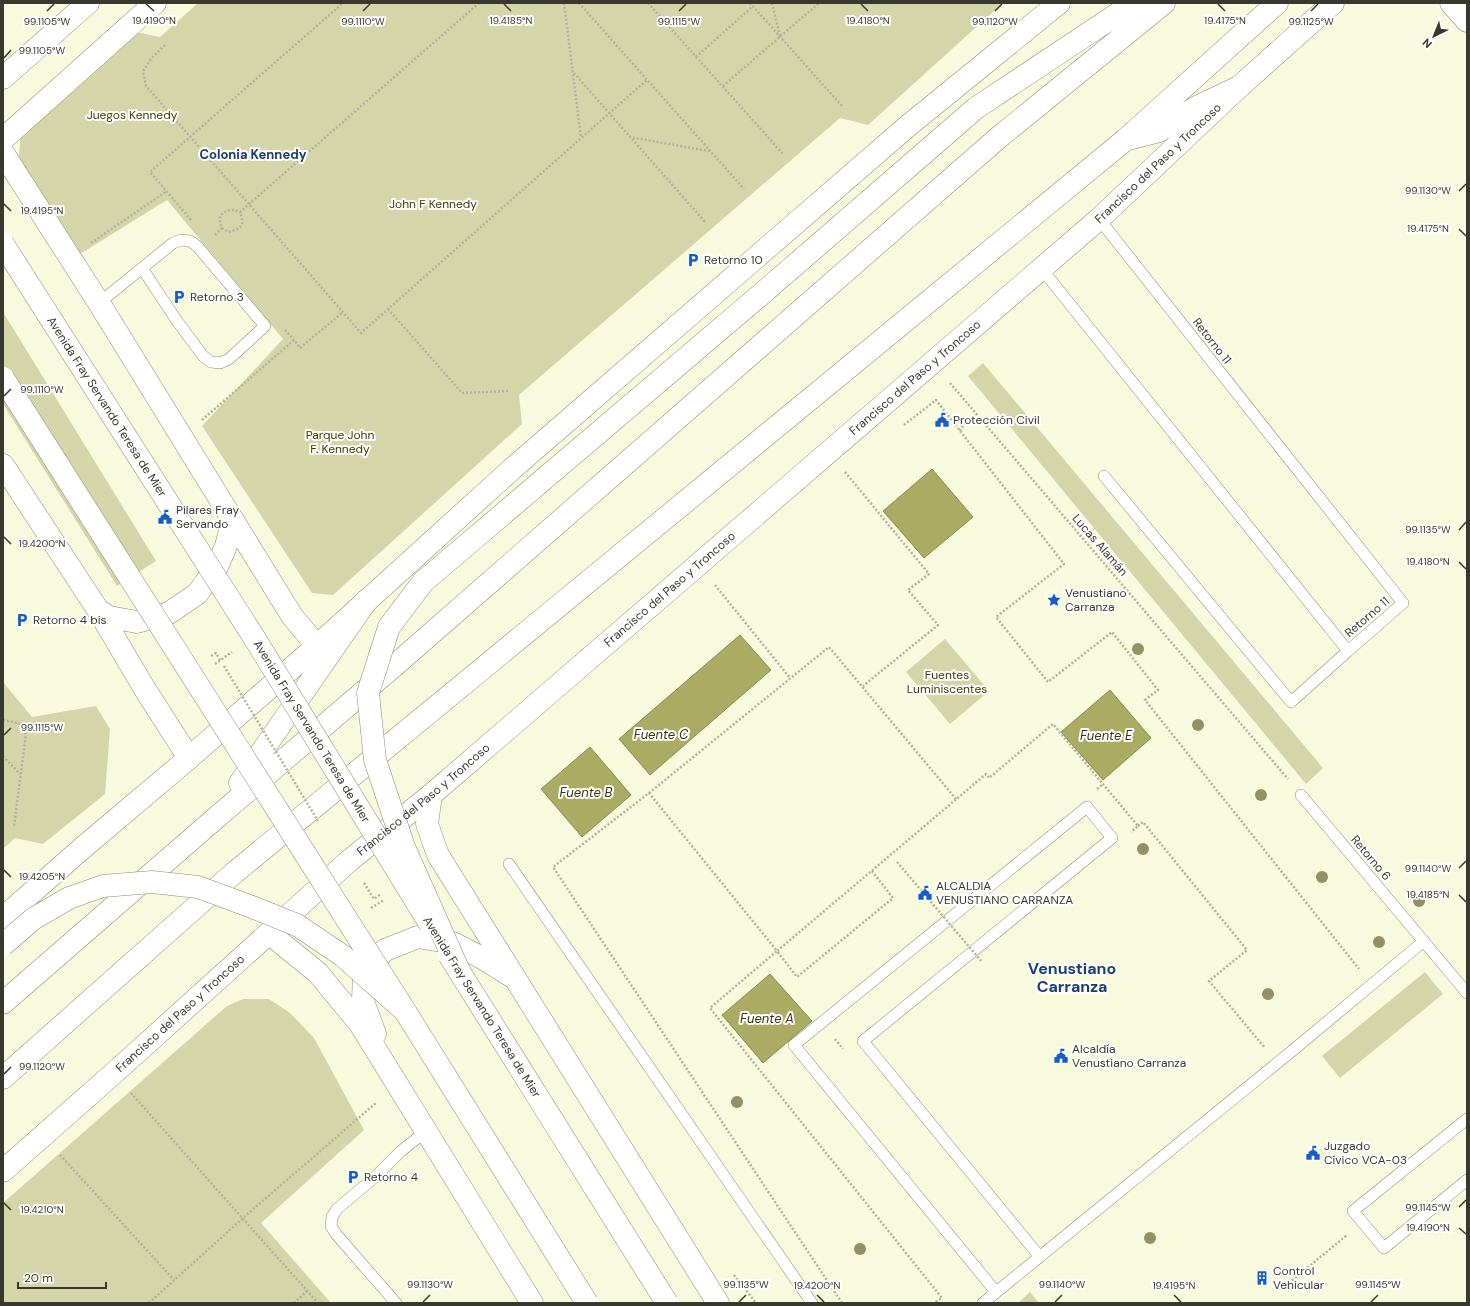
<svg xmlns="http://www.w3.org/2000/svg" width="1470" height="1306" viewBox="0 0 1470 1306" font-family="'DM Sans',sans-serif">
  <style>
    .green { fill: #d4d6aa }
    .water { fill: #abac63; stroke: #888a53 }
    .lines { fill: none; stroke-linecap: round; stroke-linejoin: round }
    .service-casing { stroke: #8b8c72; stroke-width: 12 }
    .minor-casing { stroke: #8b8c72; stroke-width: 23 }
    .tertiary-casing { stroke: #8b8c72; stroke-width: 23 }
    .secondary-casing { stroke: #8b8c72; stroke-width: 23 }
    .trunk-casing { stroke: #8b8c72; stroke-width: 23 }
    .path { stroke: #b1b39d; stroke-width: 2.5; stroke-dasharray: 2 2; stroke-linecap: butt }
    .service { stroke: #fff; stroke-width: 11 }
    .minor { stroke: #fff; stroke-width: 22 }
    .tertiary { stroke: #fff; stroke-width: 22 }
    .secondary { stroke: #fff; stroke-width: 22 }
    .trunk { stroke: #fff; stroke-width: 22 }
    .primary-bridge-casing { stroke: #8b8c72; stroke-width: 23; stroke-linecap: butt }
    .trunk-bridge-casing { stroke: #8b8c72; stroke-width: 23; stroke-linecap: butt }
    .path-bridge { stroke: #b1b39d; stroke-width: 2.5; stroke-dasharray: 2 2; stroke-linecap: butt }
    .primary-bridge { stroke: #fff; stroke-width: 22 }
    .trunk-bridge { stroke: #fff; stroke-width: 22 }
    .tree { fill: #919163 }
    .ticks { fill: none; stroke: #38392e; stroke-width: 1.5 }
    .labels { text-anchor: middle; dominant-baseline: central; stroke-width: 4; stroke-linejoin: round; paint-order: stroke }
    .park-label { font-size: 12px; fill: #3c3b00; stroke: #fff }
    .street-label { font-size: 12px; fill: #38392e; stroke: #fff }
    .poi-label { font-size: 12px; fill: #38392e; stroke: #fff; text-anchor: start }
    .neighbourhood-label { font-size: 13px; font-weight: bold; fill: #1b3d72; stroke: #fff }
    .water-label { font-size: 13px; font-style: italic; fill: #363716; stroke: #fff }
    .district-label { font-size: 16px; font-weight: bold; fill: #1b3d72; stroke: #fff }
    .ticks-label { font-size: 10px; text-anchor: middle; fill: #38392e; stroke: #fff; stroke-width: 4; stroke-linejoin: round; paint-order: stroke }
  </style>
  <rect width="100%" height="100%" fill="#f8fadd"/>
  <path class="green" d="M 198,3 L 1003,3 L 868,125 L 840,118 L 519,395 L 522,424 L 333,595 L 312,593 L 202,426 L 283,339 L 167,200 L 80,254 L 18,169 L 21,129 L 131,31 L 160,37 Z
    M 3,312 L 156,561 L 117,586 L 3,404 Z
    M 983,363 L 1323,768 L 1306,784 L 968,376 Z
    M 945,639 L 989,691 L 950,724 L 906,672 Z
    M 3,682 L 32,717 L 96,706 L 110,729 L 105,794 L 43,844 L 15,838 L 3,849 Z
    M 1425,972 L 1443,994 L 1340,1078 L 1322,1056 Z
    M 243,999 L 269,999 L 290,1013 L 314,1038 L 364,1130 L 261,1223 L 331,1303 L 3,1303 L 3,1203 L 227,1006 Z
    M 1030,1292 L 1039,1303 L 1018,1303 Z"/>
  <path class="water" d="M 932,469 L 973,517 L 924,558 L 883,511 Z
    M 740,635 L 771,670 L 650,775 L 619,739 Z
    M 1110,690 L 1151,738 L 1103,780 L 1061,732 Z
    M 590,747 L 631,795 L 582,837 L 541,789 Z
    M 770,974 L 812,1021 L 763,1063 L 722,1015 Z"/>
  <g class="lines">
    <defs>
      <path id="service" d="M 1041,268 L 1348,651 L 1403,603 L 1099,219
        M 99,303 L 173,243 L 181,240 L 190,241 L 197,246 L 265,326 L 229,359 L 220,363 L 211,362 L 203,356 L 177,321 L 142,268
        M 1104,476 L 1291,702 L 1348,651
        M 1301,795 L 1467,993
        M 509,864 L 812,1303
        M 1467,1119 L 1353,1211 L 1384,1248 L 1467,1180
        M 996,1292 L 794,1045 L 1087,807 L 1112,838 L 863,1041 L 1040,1257
        M 396,1303 L 336,1234 L 331,1226 L 332,1217 L 337,1209 L 376,1176 L 400,1152 L 426,1131
        M 983,1303 L 1292,1051 L 1424,941"/>
      <path id="minor" d="M 1451,3 L 1467,21"/>
      <path id="tertiary" d="M 3,78 L 88,3
        M 3,139 L 155,3
        M 3,153 L 99,303 L 292,616 L 317,646
        M 3,465 L 98,610 L 146,691 L 189,758
        M 98,610 L 109,617 L 137,622 L 169,613 L 197,594 L 217,567 L 226,546 L 233,520
        M 431,795 L 427,824 L 438,855 L 718,1303
        M 270,934 L 318,973 L 360,1024 L 532,1303
        M 375,1034 L 363,1001 L 364,972 L 385,950 L 418,937 L 453,943 L 484,959 L 511,976"/>
      <g id="secondary">
        <path d="M 3,918 L 79,851 L 189,758 L 317,646 L 512,469 L 909,125 L 1059,3"/>
        <path id="s1" d="M 3,1171 L 114,1073 L 350,860 L 431,795 L 1099,219 L 1239,87 L 1333,3"/>
      </g>
      <path id="trunk" d="M 1128,139 L 1159,131 L 1195,108 L 1239,87
        M 765,291 L 976,108 L 1134,3
        M 240,783 L 367,600
        M 3,1003 L 217,817 L 401,660 L 998,138 L 1164,3
        M 3,1078 L 234,873 L 1125,140 L 1277,3"/>
    </defs>
    <use href="#service" class="service-casing"/>
    <use href="#minor" class="minor-casing"/>
    <use href="#tertiary" class="tertiary-casing"/>
    <use href="#secondary" class="secondary-casing"/>
    <use href="#trunk" class="trunk-casing"/>
    <path class="path" d="M 564,3 L 581,138
      M 579,3 L 744,189
      M 648,3 L 784,155
      M 750,3 L 842,106
      M 772,3 L 780,36
      M 165,45 L 151,59 L 143,71 L 146,86 L 361,333 L 648,79
      M 696,57 L 753,6
      M 574,73 L 705,222
      M 723,86 L 819,3
      M 629,137 L 709,151
      M 191,220 L 150,172 L 343,3
      M 222,228 L 228,232 C 242,229 245,225 240,212
      M 215,235 L 222,228 L 220,223 L 220,216 C 226,210 231,208 240,212 L 479,3
      M 91,243 L 167,191
      M 388,309 L 462,393 L 508,391
      M 285,330 L 294,340
      M 950,383 L 1288,779
      M 202,420 L 294,340 L 300,348 L 343,312
      M 904,425 L 936,400 L 1064,564 L 996,617 L 1048,682 L 1112,632 L 1158,690 L 1145,700 L 1359,969
      M 960,431 L 962,427 L 976,414
      M 845,472 L 929,574 L 908,590 L 938,625 L 863,686
      M 715,585 L 790,678
      M 211,656 L 216,653 L 220,660
      M 215,664 L 232,652
      M 3,720 L 27,725 L 14,827
      M 3,756 L 20,774
      M 1097,789 L 1103,784
      M 649,793 L 829,647 L 956,799
      M 1138,826 L 1143,822 L 1247,950 L 1209,981 L 1265,1048
      M 872,871 L 893,898 L 797,977 L 777,951 L 710,1008 L 942,1298 L 934,1303
      M 364,883 L 374,899 L 381,894
      M 371,908 L 384,900
      M 835,1039 L 843,1049
      M 131,1093 L 318,1303
      M 60,1155 L 174,1280
      M 734,1275 L 756,1303
      M 1289,1283 L 1347,1235
      M 149,1303 L 243,1218 L 377,1102
      M 294,1303 L 307,1291
      M 842,1303 L 553,867 L 649,793 L 777,951 L 986,774 L 989,778 L 1053,724 L 1138,826 L 1131,832"/>
    <use href="#service" class="service"/>
    <use href="#minor" class="minor"/>
    <use href="#tertiary" class="tertiary"/>
    <use href="#secondary" class="secondary"/>
    <use href="#trunk" class="trunk"/>
    <defs>
      <g id="primary-bridge">
        <path id="s2" d="M 3,244 L 255,639 L 430,924"/>
        <path d="M 3,378 L 405,1011 L 587,1303"/>
        <path d="M 449,955 L 667,1303"/>
      </g>
      <path id="trunk-bridge" d="M 3,945 L 33,919 L 69,898 L 103,886 L 152,882 L 198,887 L 252,907 L 297,925 L 343,956 L 405,1011
        M 459,971 L 404,847 L 375,760 L 368,693 L 389,627 L 423,582 L 765,291"/>
    </defs>
    <use href="#primary-bridge" class="primary-bridge-casing"/>
    <use href="#trunk-bridge" class="trunk-bridge-casing"/>
    <path class="path-bridge" d="M 224,666 L 318,821
      M 897,862 L 982,962"/>
    <use href="#primary-bridge" class="primary-bridge"/>
    <use href="#trunk-bridge" class="trunk-bridge"/>
  </g>
  <g class="tree">
    <circle cx="1138" cy="649" r="6"/>
    <circle cx="1198" cy="725" r="6"/>
    <circle cx="1261" cy="795" r="6"/>
    <circle cx="1143" cy="849" r="6"/>
    <circle cx="1322" cy="877" r="6"/>
    <circle cx="1419" cy="901" r="6"/>
    <circle cx="1379" cy="942" r="6"/>
    <circle cx="1268" cy="994" r="6"/>
    <circle cx="737" cy="1102" r="6"/>
    <circle cx="1150" cy="1238" r="6"/>
    <circle cx="860" cy="1249" r="6"/>
  </g>
  <path class="ticks" d="M 146,4 L 154,11M 504,4 L 511,11M 861,4 L 868,11M 1218,4 L 1225,11M 47,11 L 54,4M 363,11 L 370,4M 679,11 L 686,4M 995,11 L 1002,4M 1311,11 L 1318,4M 4,58 L 11,50M 1459,191 L 1466,184M 4,204 L 11,211M 1459,229 L 1466,236M 4,396 L 11,389M 1459,530 L 1466,522M 4,537 L 11,544M 1459,562 L 1466,569M 4,735 L 11,728M 1459,868 L 1466,861M 4,870 L 11,877M 1459,895 L 1466,902M 4,1074 L 11,1067M 4,1203 L 11,1210M 1459,1207 L 1466,1200M 1459,1228 L 1466,1234M 817,1295 L 824,1302M 1174,1295 L 1181,1302M 423,1302 L 430,1295M 739,1302 L 746,1295M 1055,1302 L 1062,1295M 1371,1302 L 1378,1295"/>
  <defs>
    <symbol id="parking-bare" viewBox="-9 -9 18 18"><path d="M-3.5-5.5H1a3.5 3.5 0 0 1 0 7H-1V5.5H-3.5ZM-1-3.4V-.6H.8a1.4 1.4 0 0 0 0-2.8Z" fill="#165dc8" stroke="#fff" stroke-width="2.5" paint-order="stroke"/></symbol>
    <symbol id="civic-bare" viewBox="-9 -9 18 18"><path d="M-.6-6.5H3V-4.5H.6V-3L4-1V1h2V6H-6V1h2V-1L-.6-3ZM-1.2 2.5V6h2.4V2.5Z" fill="#165dc8" stroke="#fff" stroke-width="2.5" paint-order="stroke"/></symbol>
    <symbol id="sight-bare" viewBox="-9 -9 18 18"><path d="M0-6L1.8-2.2L6-1.7L2.9 1.2L3.7 5.4L0 3.3L-3.7 5.4L-2.9 1.2L-6-1.7L-1.8-2.2Z" fill="#165dc8" stroke="#fff" stroke-width="2.5" paint-order="stroke"/></symbol>
    <symbol id="building-bare" viewBox="-9 -9 18 18"><path d="M-4-6H4V6H1V3H-1V6H-4ZM-2.5-4.3h1.7v1.8h-1.7ZM.8-4.3h1.7v1.8H.8ZM-2.5-1h1.7V.8h-1.7ZM.8-1h1.7V.8H.8Z" fill="#165dc8" stroke="#fff" stroke-width="2.5" paint-order="stroke"/></symbol>
  </defs>
  <g fill-rule="evenodd">
    <use href="#parking-bare" x="683" y="250" width="20" height="20"/>
    <use href="#parking-bare" x="169" y="287" width="20" height="20"/>
    <use href="#civic-bare" x="932" y="410" width="20" height="20"/>
    <use href="#civic-bare" x="155" y="507" width="20" height="20"/>
    <use href="#sight-bare" x="1044" y="590" width="20" height="20"/>
    <use href="#parking-bare" x="12" y="610" width="20" height="20"/>
    <use href="#civic-bare" x="915" y="883" width="20" height="20"/>
    <use href="#civic-bare" x="1051" y="1046" width="20" height="20"/>
    <use href="#civic-bare" x="1303" y="1143" width="20" height="20"/>
    <use href="#parking-bare" x="343" y="1167" width="20" height="20"/>
    <use href="#building-bare" x="1252" y="1268" width="20" height="20"/>
  </g>
  <g class="labels">
    <g class="park-label">
      <text x="132" y="115">Juegos Kennedy</text>
      <text x="433" y="204">John F Kennedy</text>
      <text x="340" y="435">Parque John<tspan x="340" dy="14">F. Kennedy</tspan></text>
      <text x="947" y="675">Fuentes<tspan x="947" dy="14">Luminiscentes</tspan></text>
    </g>
    <g class="street-label">
      <text stroke="none"><textPath href="#s1" startOffset="1533">Francisco del Paso y Troncoso</textPath></text>
      <text transform="translate(1212 341) rotate(52)">Retorno 11</text>
      <text stroke="none"><textPath href="#s1" startOffset="1209">Francisco del Paso y Troncoso</textPath></text>
      <text stroke="none"><textPath href="#s2" startOffset="193">Avenida Fray Servando Teresa de Mier</textPath></text>
      <text transform="translate(1100 545) rotate(49)">Lucas Alamán</text>
      <text stroke="none"><textPath href="#s1" startOffset="885">Francisco del Paso y Troncoso</textPath></text>
      <text transform="translate(1367 617) rotate(-41)">Retorno 11</text>
      <text stroke="none"><textPath href="#s2" startOffset="577">Avenida Fray Servando Teresa de Mier</textPath></text>
      <text stroke="none"><textPath href="#s1" startOffset="561">Francisco del Paso y Troncoso</textPath></text>
      <text transform="translate(1371 858) rotate(50)">Retorno 6</text>
      <text transform="translate(482 1007) rotate(58)">Avenida Fray Servando Teresa de Mier</text>
      <text stroke="none"><textPath href="#s1" startOffset="237">Francisco del Paso y Troncoso</textPath></text>
    </g>
    <g class="poi-label">
      <text x="704" y="260">Retorno 10</text>
      <text x="190" y="297">Retorno 3</text>
      <text x="953" y="420">Protección Civil</text>
      <text x="176" y="510">Pilares Fray<tspan x="176" dy="14">Servando</tspan></text>
      <text x="1065" y="593">Venustiano<tspan x="1065" dy="14">Carranza</tspan></text>
      <text x="33" y="620">Retorno 4 bis</text>
      <text x="936" y="886">ALCALDIA<tspan x="936" dy="14">VENUSTIANO CARRANZA</tspan></text>
      <text x="1072" y="1049">Alcaldía<tspan x="1072" dy="14">Venustiano Carranza</tspan></text>
      <text x="1324" y="1146">Juzgado<tspan x="1324" dy="14">Cívico VCA-03</tspan></text>
      <text x="364" y="1177">Retorno 4</text>
      <text x="1273" y="1271">Control<tspan x="1273" dy="14">Vehicular</tspan></text>
    </g>
    <g class="neighbourhood-label">
      <text x="253" y="154">Colonia Kennedy</text>
    </g>
    <g class="water-label">
      <text x="661" y="734">Fuente C</text>
      <text x="1106" y="735">Fuente E</text>
      <text x="586" y="792">Fuente B</text>
      <text x="767" y="1018">Fuente A</text>
    </g>
    <g class="district-label">
      <text x="1072" y="968">Venustiano<tspan x="1072" dy="18">Carranza</tspan></text>
    </g>
  </g>
  <g class="ticks-label">
    <text x="154" y="24">19.4190°N</text>
    <text x="511" y="24">19.4185°N</text>
    <text x="868" y="24">19.4180°N</text>
    <text x="1225" y="24">19.4175°N</text>
    <text x="47" y="25">99.1105°W</text>
    <text x="363" y="25">99.1110°W</text>
    <text x="679" y="25">99.1115°W</text>
    <text x="995" y="25">99.1120°W</text>
    <text x="1311" y="25">99.1125°W</text>
    <text x="42" y="54">99.1105°W</text>
    <text x="1428" y="194">99.1130°W</text>
    <text x="42" y="214">19.4195°N</text>
    <text x="1428" y="232">19.4175°N</text>
    <text x="42" y="393">99.1110°W</text>
    <text x="1428" y="533">99.1135°W</text>
    <text x="42" y="547">19.4200°N</text>
    <text x="1428" y="565">19.4180°N</text>
    <text x="42" y="731">99.1115°W</text>
    <text x="1428" y="872">99.1140°W</text>
    <text x="42" y="880">19.4205°N</text>
    <text x="1428" y="898">19.4185°N</text>
    <text x="42" y="1070">99.1120°W</text>
    <text x="1428" y="1211">99.1145°W</text>
    <text x="42" y="1213">19.4210°N</text>
    <text x="1428" y="1231">19.4190°N</text>
    <text x="430" y="1288">99.1130°W</text>
    <text x="746" y="1288">99.1135°W</text>
    <text x="1062" y="1288">99.1140°W</text>
    <text x="1378" y="1288">99.1145°W</text>
    <text x="817" y="1289">19.4200°N</text>
    <text x="1174" y="1289">19.4195°N</text>
  </g>
  <rect width="1470" height="1306" fill="none" stroke="#38392e" stroke-width="8"/>
  <g transform="translate(1434 36) rotate(223)" stroke="#ffffff" stroke-width="3" paint-order="stroke">
  <path d="M0-3L7 15L0 10L-7 15Z" fill="#38392e"/>
  <text y="-6" font-size="11" font-weight="bold" text-anchor="middle" fill="#38392e">N</text>
  </g>
  <path d="M18 1282v6h88v-6" fill="none" stroke="#38392e" stroke-width="2"/>
  <text x="24" y="1282" font-size="12" fill="#38392e" stroke="#ffffff" stroke-width="3" paint-order="stroke">20 m</text>
</svg>
